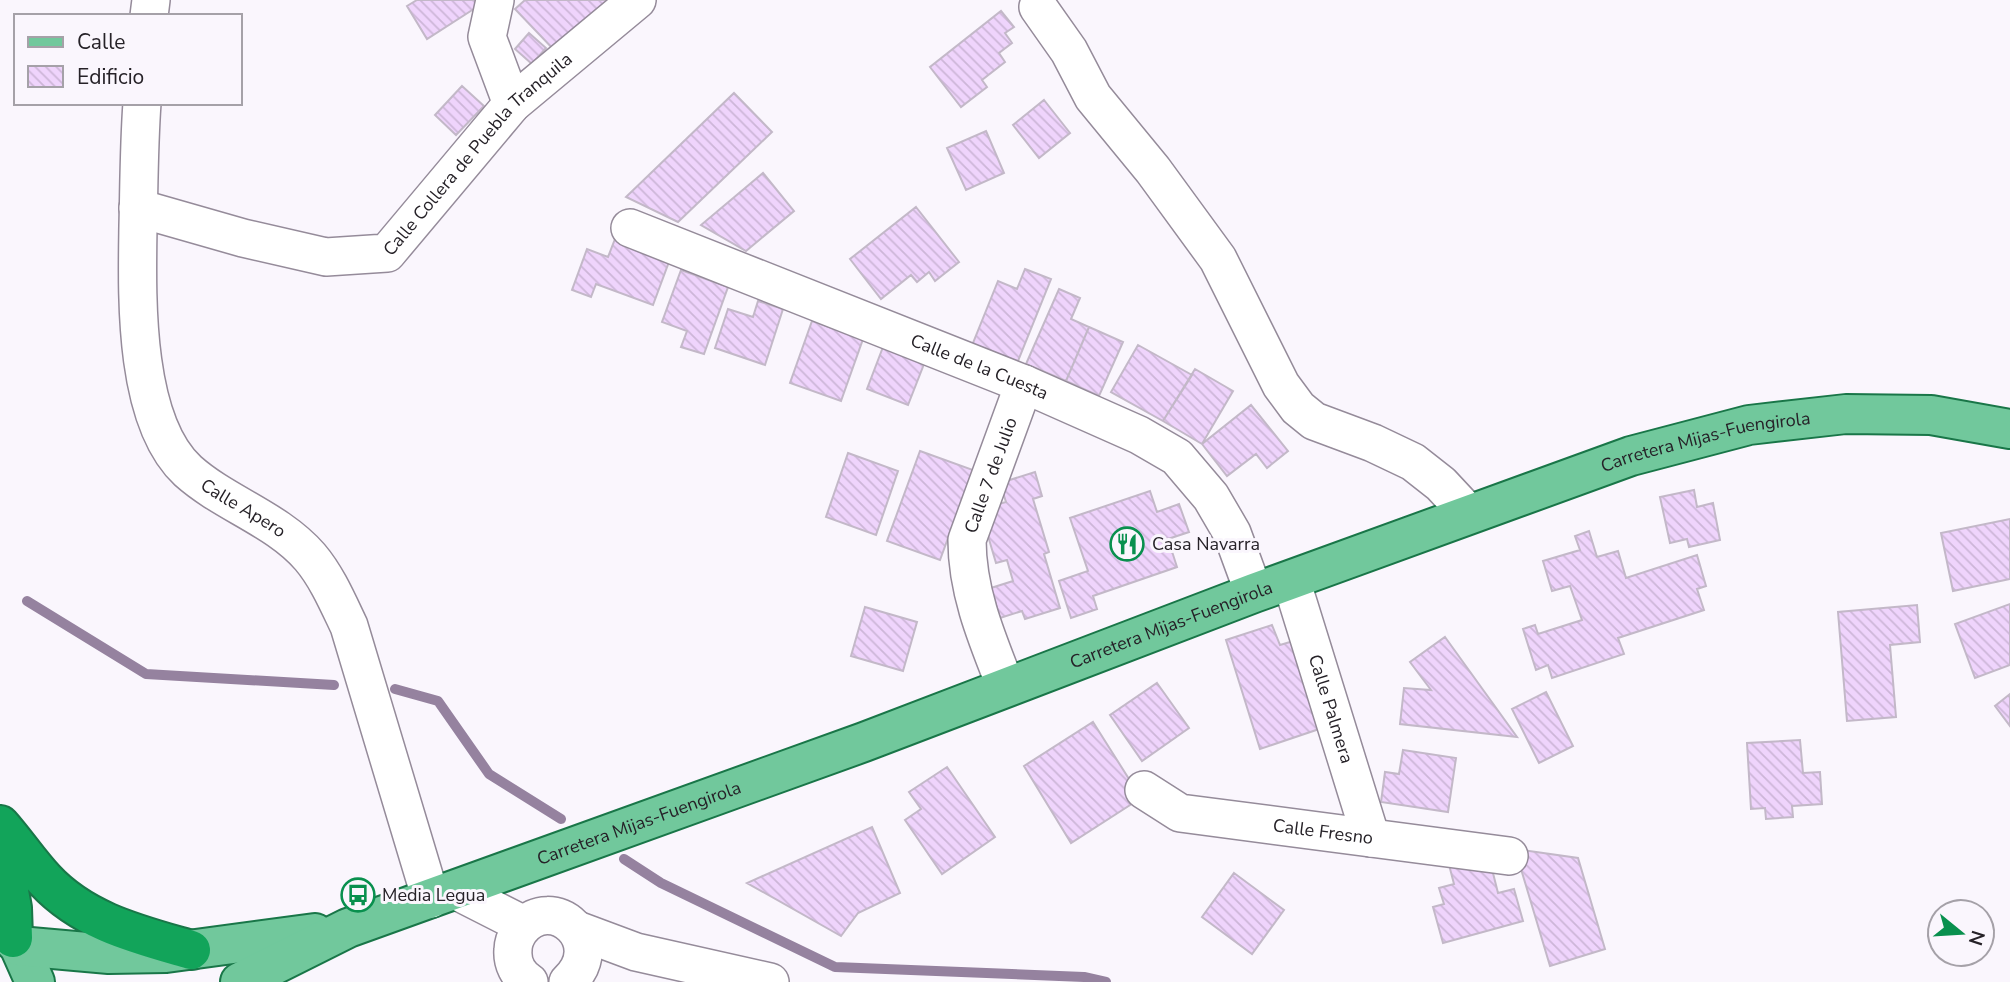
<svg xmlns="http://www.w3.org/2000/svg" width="2010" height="982" viewBox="0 0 2010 982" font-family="'Nunito Sans',sans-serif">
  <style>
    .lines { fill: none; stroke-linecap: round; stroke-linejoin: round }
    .stream { stroke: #95829f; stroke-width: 10 }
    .building { fill: url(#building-back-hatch); stroke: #c3b8c8; stroke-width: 2 }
    .minor-casing { stroke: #958b9a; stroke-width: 40 }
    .major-casing { stroke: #197648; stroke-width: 42 }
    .highway-casing { stroke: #197648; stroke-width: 42 }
    .minor { stroke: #fff; stroke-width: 37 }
    .major { stroke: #71c89c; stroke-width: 38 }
    .highway { stroke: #12a45a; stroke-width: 38 }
    .labels { text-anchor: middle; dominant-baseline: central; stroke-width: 6; stroke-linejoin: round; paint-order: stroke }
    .street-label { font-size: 18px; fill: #262228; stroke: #faf6fd }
    .poi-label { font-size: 18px; fill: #262228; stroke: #faf6fd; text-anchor: start }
  </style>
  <defs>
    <pattern id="building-back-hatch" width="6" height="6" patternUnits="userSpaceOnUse" patternTransform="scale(1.75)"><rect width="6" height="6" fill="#efd4fc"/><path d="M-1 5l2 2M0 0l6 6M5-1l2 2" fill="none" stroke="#cdb6d8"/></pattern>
  </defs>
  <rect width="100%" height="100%" fill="#faf6fd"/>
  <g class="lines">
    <path class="stream" d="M 27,601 L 146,674 L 334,685
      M 395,689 L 438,701 L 489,774 L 561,819
      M 624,859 L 661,883 L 835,967 L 1084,977 L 1106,982"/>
  </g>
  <path class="building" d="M 417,0 L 477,0 L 480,5 L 427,39 L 407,6 Z
    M 525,0 L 614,0 L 558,54 L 515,9 Z
    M 1001,11 L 1014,27 L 1005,33 L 1012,43 L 999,53 L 1005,62 L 982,80 L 987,87 L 961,107 L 930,67 Z
    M 529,33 L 546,48 L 532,64 L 515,49 Z
    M 462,86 L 484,106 L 456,135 L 435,115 Z
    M 734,93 L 772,132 L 678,222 L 626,197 Z
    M 1044,100 L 1070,133 L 1039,158 L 1013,125 Z
    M 986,131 L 1004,173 L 966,190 L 947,148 Z
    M 763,173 L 794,211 L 746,251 L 701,225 Z
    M 916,207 L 959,262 L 935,281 L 929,272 L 917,282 L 911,275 L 881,299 L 850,259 Z
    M 615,239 L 670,259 L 653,305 L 596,284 L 591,297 L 572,290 L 587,249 L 608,257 Z
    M 1025,269 L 1051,279 L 1016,366 L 971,348 L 998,281 L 1017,289 Z
    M 681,270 L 728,287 L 704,354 L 681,347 L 687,331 L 662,322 Z
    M 1059,289 L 1080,298 L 1071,319 L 1089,327 L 1066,381 L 1026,364 Z
    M 758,301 L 783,309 L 765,365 L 715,348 L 728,309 L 753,317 Z
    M 812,321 L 863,339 L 841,401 L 790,383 Z
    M 1089,327 L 1123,342 L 1099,396 L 1066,381 Z
    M 1138,345 L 1192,375 L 1163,421 L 1111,392 Z
    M 883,347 L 924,364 L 908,405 L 867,389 Z
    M 1195,369 L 1233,391 L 1202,444 L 1163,421 Z
    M 1251,405 L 1288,451 L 1267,468 L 1256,454 L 1227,476 L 1202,444 Z
    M 920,451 L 973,470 L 940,560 L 887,541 Z
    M 848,453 L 898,471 L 876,535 L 826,517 Z
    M 1035,472 L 1042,496 L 1033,499 L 1049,552 L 1044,554 L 1060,608 L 1025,619 L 1022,611 L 1000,618 L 991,588 L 1013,581 L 1007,560 L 996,563 L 988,536 L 991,506 L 1006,502 L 1000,483 Z
    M 1694,490 L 1697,507 L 1713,503 L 1720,540 L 1689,547 L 1687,539 L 1670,543 L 1660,497 Z
    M 1150,491 L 1157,512 L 1179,504 L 1189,532 L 1168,539 L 1177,567 L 1093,596 L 1097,609 L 1071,618 L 1059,581 L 1088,571 L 1070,518 Z
    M 2010,519 L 2010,579 L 1953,591 L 1941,533 Z
    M 1589,531 L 1597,557 L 1618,551 L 1626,578 L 1697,555 L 1706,586 L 1697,589 L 1704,610 L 1618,638 L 1624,654 L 1552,678 L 1548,665 L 1536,670 L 1523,629 L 1535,625 L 1538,634 L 1582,620 L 1570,586 L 1552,591 L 1543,561 L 1580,550 L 1575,536 Z
    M 2010,604 L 2010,665 L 1975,678 L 1955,624 Z
    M 1917,605 L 1920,642 L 1890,645 L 1896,717 L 1847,721 L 1838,612 Z
    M 865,607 L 917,622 L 903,671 L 851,656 Z
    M 1272,625 L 1280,645 L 1300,639 L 1328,726 L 1260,749 L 1226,640 Z
    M 1445,637 L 1517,737 L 1400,724 L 1404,688 L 1431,690 L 1410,662 Z
    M 1157,683 L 1189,728 L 1142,761 L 1110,715 Z
    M 1546,692 L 1573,746 L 1539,763 L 1512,709 Z
    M 2010,694 L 2010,726 L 1995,706 Z
    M 1093,722 L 1141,798 L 1071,843 L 1024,766 Z
    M 1800,740 L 1803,773 L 1820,772 L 1822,804 L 1792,806 L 1793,817 L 1766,819 L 1765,808 L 1751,809 L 1747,743 Z
    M 1403,750 L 1456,758 L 1448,812 L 1381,802 L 1385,772 L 1399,774 Z
    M 947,767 L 995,837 L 942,874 L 905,820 L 921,809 L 909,792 Z
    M 872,827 L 900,893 L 858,913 L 841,936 L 747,883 Z
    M 1515,849 L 1578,858 L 1605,949 L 1550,966 Z
    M 1447,857 L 1491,865 L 1498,893 L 1514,889 L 1523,921 L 1443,943 L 1433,907 L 1444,904 L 1439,888 L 1454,884 Z
    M 1234,873 L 1284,910 L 1252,954 L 1202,917 Z"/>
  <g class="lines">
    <defs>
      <g id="minor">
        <path d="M 495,0 L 487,37 L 512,104"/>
        <path d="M 1038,7 L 1069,51 L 1093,97 L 1153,170 L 1218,259 L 1281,385 L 1298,408 L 1314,421 L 1373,443 L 1413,462 L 1441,484 L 1469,514"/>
        <path d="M 149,16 L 151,0"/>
        <path id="s1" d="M 142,103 C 139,144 139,185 138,226 C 137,295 133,420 188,471 C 225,504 277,519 310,557 C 327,577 338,603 349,626 L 431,899"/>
        <path id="s2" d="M 138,208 L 243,238 L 326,257 L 387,253 L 512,104 L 637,0"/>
        <path id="s3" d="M 630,228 L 1024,384 L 1139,435 L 1177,457 L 1211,497 L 1232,533 L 1254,593"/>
        <path id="s4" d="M 1291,580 L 1371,838"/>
        <path id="s5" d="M 1006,687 C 987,639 967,592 967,540 L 1024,384"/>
        <path id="s6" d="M 1144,790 L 1180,813 L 1509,856"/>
        <path d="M 455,890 L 524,925"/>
        <path d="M 577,930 L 636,952 L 770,982"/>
        <path d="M 529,982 C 518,975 512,963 513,950 C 513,943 516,936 520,930 C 552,890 611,942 568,982"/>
      </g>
      <g id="major">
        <path d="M 4,931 L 19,946 L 35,982"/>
        <path d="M 19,946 L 109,954 L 166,953 L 315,933"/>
        <path id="s7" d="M 240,982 L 348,928 L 864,742 L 1254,593 L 1631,456 L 1749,425 L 1846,414 L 1931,415 L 2010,429"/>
      </g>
      <path id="highway" d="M 0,825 C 16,843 29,863 45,880 C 84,922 139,935 191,950
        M 0,841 L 12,908 L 13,938"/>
    </defs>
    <use href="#minor" class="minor-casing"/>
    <use href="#major" class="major-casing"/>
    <use href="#highway" class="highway-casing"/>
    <use href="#minor" class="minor"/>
    <use href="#major" class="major"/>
    <use href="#highway" class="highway"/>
  </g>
  <defs>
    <symbol id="restaurant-ring" viewBox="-11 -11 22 22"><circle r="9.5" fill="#faf6fd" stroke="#09904e" stroke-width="1.5"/><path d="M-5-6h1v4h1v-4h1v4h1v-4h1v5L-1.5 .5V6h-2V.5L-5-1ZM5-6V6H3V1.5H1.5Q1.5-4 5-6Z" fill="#09904e"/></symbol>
    <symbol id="bus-ring" viewBox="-11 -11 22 22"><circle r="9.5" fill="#faf6fd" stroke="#09904e" stroke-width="1.5"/><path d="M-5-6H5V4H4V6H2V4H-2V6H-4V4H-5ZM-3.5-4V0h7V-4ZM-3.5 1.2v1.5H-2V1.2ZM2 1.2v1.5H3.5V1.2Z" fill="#09904e"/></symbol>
  </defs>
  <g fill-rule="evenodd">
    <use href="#restaurant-ring" x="1108" y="525" width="38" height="38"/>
    <use href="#bus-ring" x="339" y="876" width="38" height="38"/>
  </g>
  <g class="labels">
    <g class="street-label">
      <text stroke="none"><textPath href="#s2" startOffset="390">Calle Collera de Puebla Tranquila</textPath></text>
      <text stroke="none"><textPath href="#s3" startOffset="376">Calle de la Cuesta</textPath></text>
      <text stroke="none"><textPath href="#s7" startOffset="1564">Carretera Mijas-Fuengirola</textPath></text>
      <text stroke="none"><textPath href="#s5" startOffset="222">Calle 7 de Julio</textPath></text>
      <text stroke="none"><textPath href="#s1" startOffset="446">Calle Apero</textPath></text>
      <text stroke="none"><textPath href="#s7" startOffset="998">Carretera Mijas-Fuengirola</textPath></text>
      <text stroke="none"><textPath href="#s4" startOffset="135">Calle Palmera</textPath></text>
      <text stroke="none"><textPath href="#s7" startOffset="430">Carretera Mijas-Fuengirola</textPath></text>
      <text stroke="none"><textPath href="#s6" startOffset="187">Calle Fresno</textPath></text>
    </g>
    <g class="poi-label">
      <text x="1152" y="544">Casa Navarra</text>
      <text x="382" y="895">Media Legua</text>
    </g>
  </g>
  <rect x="14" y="14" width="228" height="91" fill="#faf6fd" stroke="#a5a1a8" stroke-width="2"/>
  <rect x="28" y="37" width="35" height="10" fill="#71c89c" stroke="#a5a1a8" stroke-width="2"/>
  <text x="77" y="49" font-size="21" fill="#262228">Calle</text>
  <rect x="28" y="66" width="35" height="21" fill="url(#building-back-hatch)" stroke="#a5a1a8" stroke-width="2"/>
  <text x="77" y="84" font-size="21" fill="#262228">Edificio</text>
  <g transform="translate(1961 933) rotate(108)"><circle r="33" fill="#faf6fd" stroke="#a5a1a8" stroke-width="2"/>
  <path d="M0-5L12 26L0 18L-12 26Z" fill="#09904e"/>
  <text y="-10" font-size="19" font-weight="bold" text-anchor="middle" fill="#262228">N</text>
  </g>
</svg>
